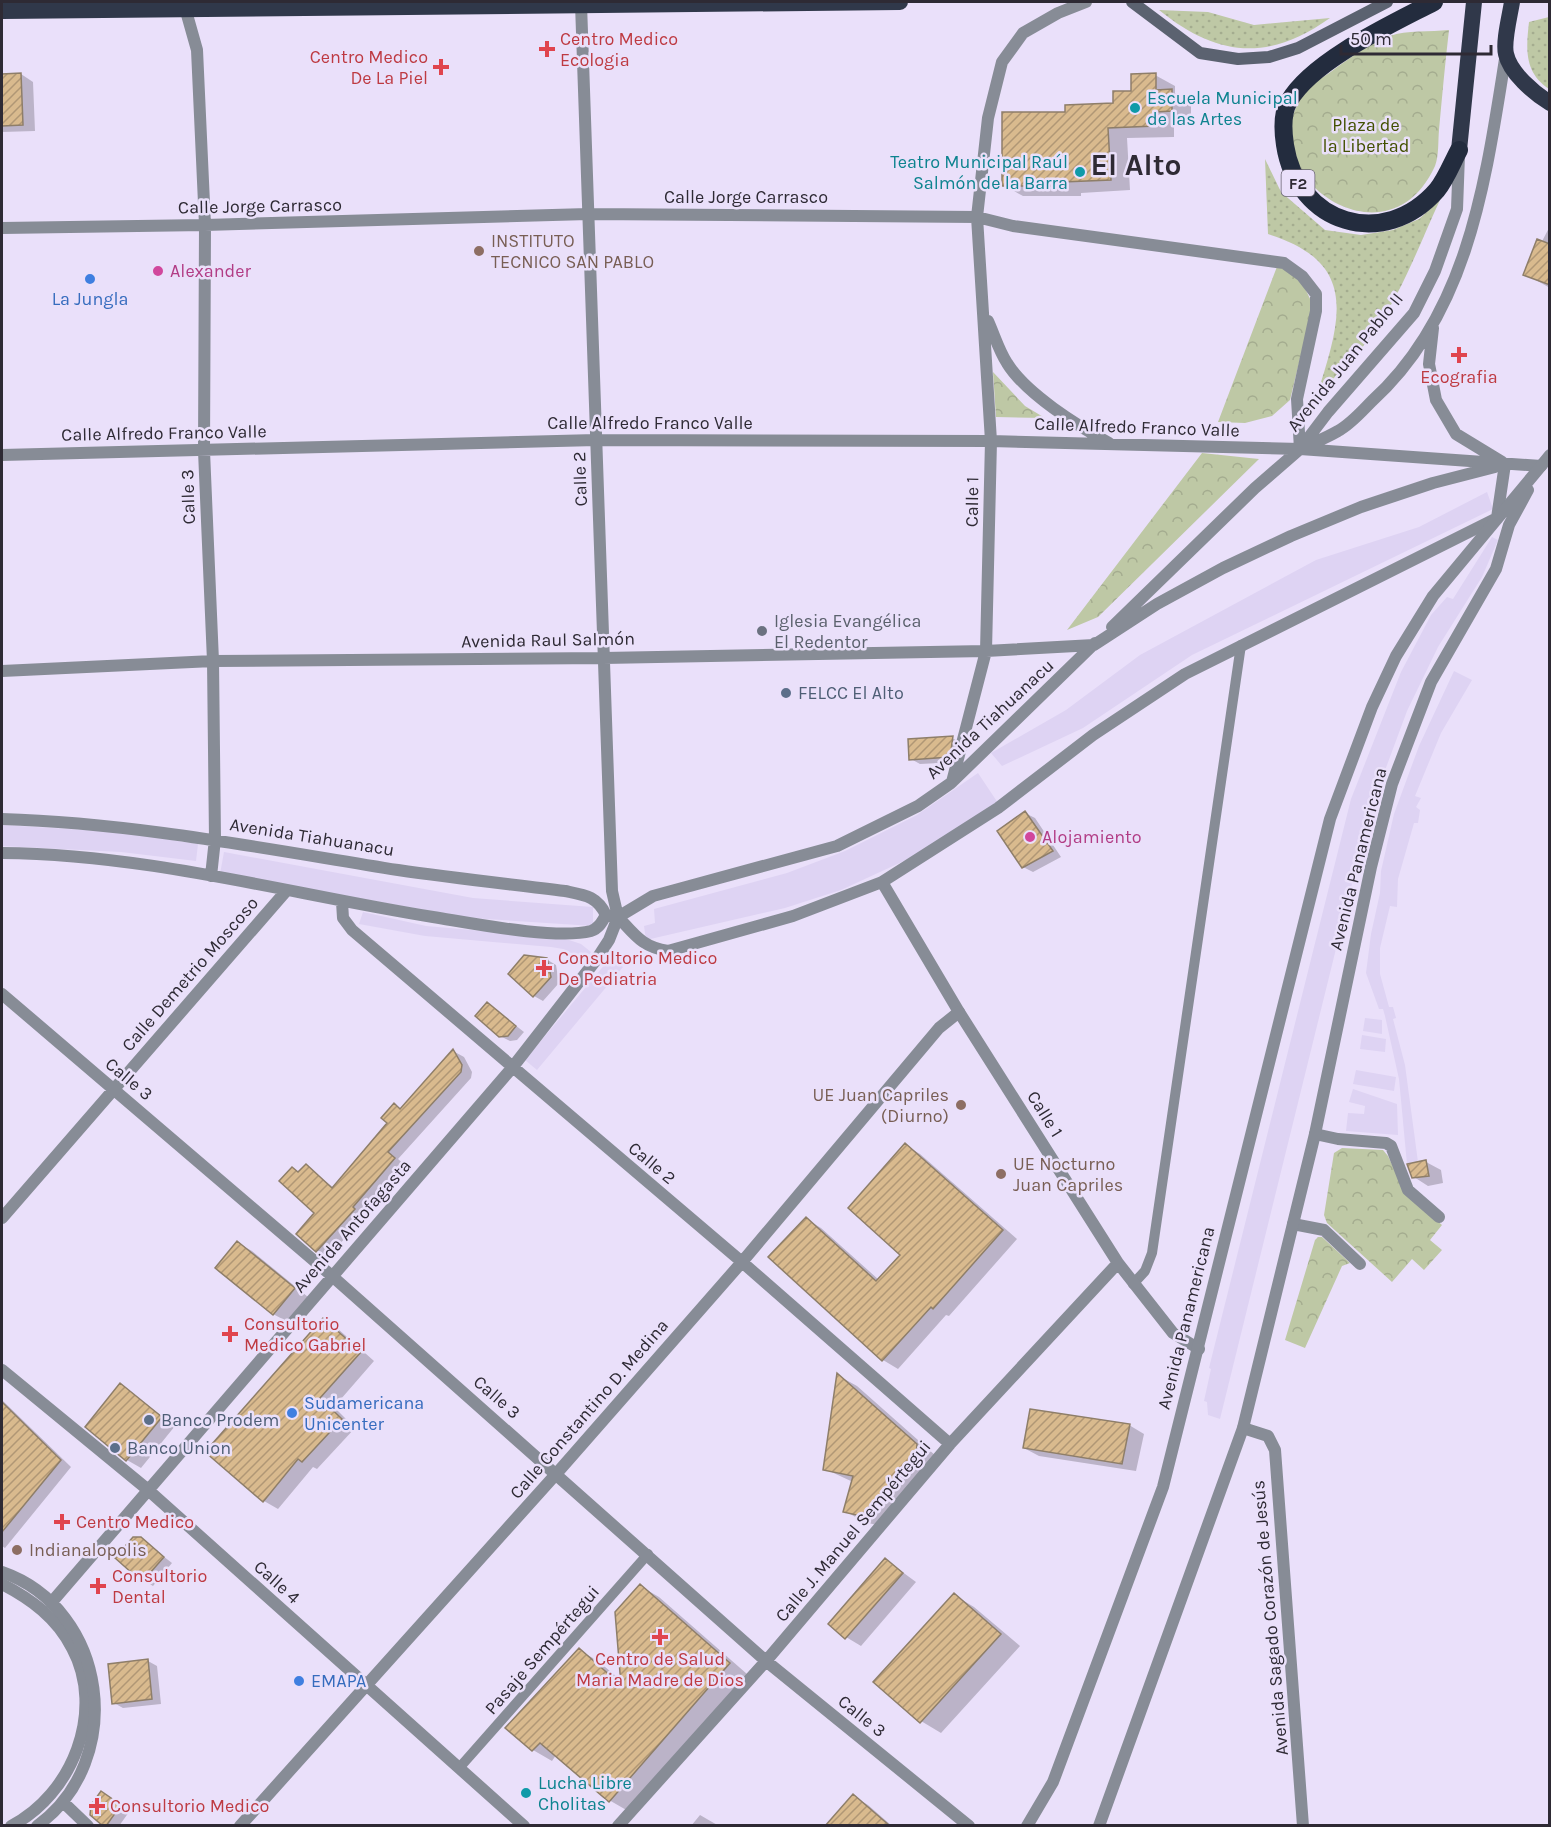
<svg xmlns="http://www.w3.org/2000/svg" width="1551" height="1827" viewBox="0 0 1551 1827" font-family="Karla,sans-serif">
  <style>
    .built { fill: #ded3f3 }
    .grass { fill: url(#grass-dots) }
    .park { fill: url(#park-crowns) }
    .shadow { fill: #0003 }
    .building { fill: url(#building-hatch); stroke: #8e7e69; stroke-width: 1.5 }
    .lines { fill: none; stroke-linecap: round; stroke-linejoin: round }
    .service { stroke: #878c96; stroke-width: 10 }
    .pedestrian { stroke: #878c96; stroke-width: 12 }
    .minor { stroke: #878c96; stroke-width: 12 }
    .tertiary { stroke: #878c96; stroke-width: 12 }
    .secondary { stroke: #5b6270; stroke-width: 12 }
    .trunk { stroke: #30384a; stroke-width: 16 }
    .motorway { stroke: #232c3e; stroke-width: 18 }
    .health-dot { fill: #e0444e; stroke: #eae0fa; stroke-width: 2 }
    .culture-dot { fill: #0f9aa8; stroke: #eae0fa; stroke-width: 2 }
    .education-dot { fill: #8d6e63; stroke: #eae0fa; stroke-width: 2 }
    .hotel-dot { fill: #d1479c; stroke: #eae0fa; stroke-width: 2 }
    .shop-dot { fill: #3f7fe0; stroke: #eae0fa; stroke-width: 2 }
    .worship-dot { fill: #6b7280; stroke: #eae0fa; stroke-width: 2 }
    .service-dot { fill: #5c6f8a; stroke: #eae0fa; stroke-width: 2 }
    .labels { text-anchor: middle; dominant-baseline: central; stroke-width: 5; stroke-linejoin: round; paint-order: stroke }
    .shield { fill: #eae0fa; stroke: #66616f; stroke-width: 1.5 }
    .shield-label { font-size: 16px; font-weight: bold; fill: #2e2a34 }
    .health-label { font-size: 18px; fill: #be3a42; stroke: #eae0fa; text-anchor: start }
    .culture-label { font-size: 18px; fill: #0d838f; stroke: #eae0fa; text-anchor: start }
    .park-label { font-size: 18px; fill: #425000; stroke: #eae0fa }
    .street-label { font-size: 18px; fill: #2e2a34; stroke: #eae0fa }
    .education-label { font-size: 18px; fill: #785e54; stroke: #eae0fa; text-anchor: start }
    .hotel-label { font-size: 18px; fill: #b23c85; stroke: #eae0fa; text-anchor: start }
    .shop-label { font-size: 18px; fill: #366cbe; stroke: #eae0fa; text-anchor: start }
    .worship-label { font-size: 18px; fill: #5b616d; stroke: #eae0fa; text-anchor: start }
    .service-label { font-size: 18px; fill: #4e5e75; stroke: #eae0fa; text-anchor: start }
    .town-label { font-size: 30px; font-weight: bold; fill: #2e2a34; stroke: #eae0fa }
  </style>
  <defs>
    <pattern id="grass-dots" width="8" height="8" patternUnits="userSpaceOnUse" patternTransform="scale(1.5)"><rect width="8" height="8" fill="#bec8a5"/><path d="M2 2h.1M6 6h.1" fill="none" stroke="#a4ac8f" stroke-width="1.8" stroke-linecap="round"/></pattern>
    <pattern id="park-crowns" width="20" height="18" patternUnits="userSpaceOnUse" patternTransform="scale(1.5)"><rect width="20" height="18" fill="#bec8a5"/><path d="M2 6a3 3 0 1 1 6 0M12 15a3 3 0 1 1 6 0" fill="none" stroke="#a4ac8f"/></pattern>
    <pattern id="building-hatch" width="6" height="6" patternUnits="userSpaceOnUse" patternTransform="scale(1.5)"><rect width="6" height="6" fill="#d9ba8e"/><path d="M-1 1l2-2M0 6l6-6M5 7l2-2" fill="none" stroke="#b09775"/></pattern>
  </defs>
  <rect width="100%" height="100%" fill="#eae0fa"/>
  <path class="built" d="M 1487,492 L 1493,509 L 1192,655 L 1083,728 L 1002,766 L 991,753 L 1066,710 L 1140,655 L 1316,560 L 1419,527 Z
    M 1492,537 L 1498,540 L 1482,577 L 1438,647 L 1407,711 L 1370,811 L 1220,1419 L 1208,1415 L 1207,1402 L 1204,1401 L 1211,1369 L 1209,1368 L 1351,799 L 1401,672 L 1431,615 L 1447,597 L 1453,599 Z
    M 1454,671 L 1472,680 L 1441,733 L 1415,796 L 1421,798 L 1416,807 L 1420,810 L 1418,823 L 1414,823 L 1398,879 L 1397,907 L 1390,906 L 1380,948 L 1380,974 L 1389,1007 L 1393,1007 L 1396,1018 L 1393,1019 L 1405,1065 L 1418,1162 L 1407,1164 L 1399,1079 L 1385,1016 L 1383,1009 L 1379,1009 L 1366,973 L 1371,934 L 1380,893 L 1381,871 L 1394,814 L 1419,746 Z
    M 978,773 L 998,803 L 919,854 L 841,890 L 785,908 L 646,940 L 644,926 L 655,923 L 654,909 L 787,873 L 845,851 L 917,815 Z
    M 2,825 L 119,832 L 198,844 L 196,861 L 121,852 L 2,846 Z
    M 224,852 L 473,898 L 593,907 L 593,926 L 471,918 L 220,874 Z
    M 363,912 L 426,926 L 563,938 L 581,944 L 591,952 L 585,960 L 563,949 L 551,947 L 425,936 L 359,924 Z
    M 611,957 L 623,967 L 537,1070 L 525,1060 Z
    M 1365,1018 L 1382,1020 L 1382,1034 L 1363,1031 Z
    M 1362,1035 L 1386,1039 L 1385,1052 L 1360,1049 Z
    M 1356,1070 L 1396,1077 L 1394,1091 L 1353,1084 Z
    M 1353,1089 L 1397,1104 L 1398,1135 L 1346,1131 L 1348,1113 L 1364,1114 L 1365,1106 L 1349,1102 Z"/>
  <path class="grass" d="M 1159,10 L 1208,12 L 1254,25 L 1330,18 C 1268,62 1217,57 1159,10 Z
    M 1549,17 L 1550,17 L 1549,89 C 1524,72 1526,49 1529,22 Z
    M 1265,159 L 1281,192 L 1325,230 L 1361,235 L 1393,230 L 1419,219 L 1440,200 C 1420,243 1403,290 1376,329 C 1359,354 1338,374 1317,395 C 1340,321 1361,263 1268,234 Z"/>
  <path class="park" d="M 1449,30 C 1445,64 1442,97 1439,130 C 1438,141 1439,156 1435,166 C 1386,274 1243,170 1306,91 C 1312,83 1324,77 1332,71 C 1348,59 1370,43 1390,36 C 1406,30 1431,32 1449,30 Z
    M 1278,264 L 1301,280 L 1313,305 L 1290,400 L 1272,416 L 1245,423 L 1218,422 Z
    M 993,372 L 1025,406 L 1045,418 L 996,417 Z
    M 1202,453 L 1259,459 L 1098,617 L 1067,630 Z
    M 1342,1148 L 1383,1150 L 1388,1156 L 1405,1192 L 1442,1225 L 1430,1240 L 1442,1250 L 1424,1270 L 1412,1259 L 1392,1282 L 1327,1223 L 1324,1215 L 1334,1153 Z
    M 1318,1237 L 1322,1237 L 1350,1263 L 1342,1266 L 1305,1348 L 1285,1340 L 1315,1240 Z"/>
  <path class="shadow" d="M 21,74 L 33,82 L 35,131 L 2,132 L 2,75 Z
    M 1155,75 L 1175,86 L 1175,93 L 1191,102 L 1191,122 L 1174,123 L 1174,137 L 1127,138 L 1130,190 L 1081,193 L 1081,196 L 1023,196 L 1003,185 L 1067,113 L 1115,104 Z
    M 1550,226 L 1550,288 L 1525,274 Z
    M 952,738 L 961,743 L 959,762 L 920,764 L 911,759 Z
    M 1025,813 L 1035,818 L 1061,857 L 1033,872 L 1023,867 Z
    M 546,959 L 556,965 L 559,983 L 543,1001 L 534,996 Z
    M 487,1003 L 524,1032 L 517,1040 L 510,1041 L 500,1036 Z
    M 453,1051 L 464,1057 L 472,1072 L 471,1078 L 398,1159 L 405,1165 L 363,1214 L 365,1216 L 328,1257 L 317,1250 L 316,1213 L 299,1173 L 306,1166 L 334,1188 L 389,1123 L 394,1105 L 402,1109 Z
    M 905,1145 L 920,1154 L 1017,1239 L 949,1316 L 946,1315 L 898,1369 L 883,1360 L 770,1257 L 806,1219 L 821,1228 L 879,1280 L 902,1255 Z
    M 1426,1162 L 1441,1170 L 1443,1183 L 1428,1186 L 1414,1177 Z
    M 238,1243 L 252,1251 L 308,1297 L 288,1322 L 273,1314 Z
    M 323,1320 L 337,1328 L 374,1361 L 334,1407 L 355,1428 L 317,1469 L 313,1467 L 278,1509 L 264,1501 Z
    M 839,1376 L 857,1386 L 936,1456 L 881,1526 L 864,1522 L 845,1511 L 853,1482 L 825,1469 Z
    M 121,1385 L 175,1426 L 141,1468 L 127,1460 Z
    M 2,1400 L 71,1467 L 5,1548 L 2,1546 Z
    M 1129,1425 L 1144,1434 L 1136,1471 L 1039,1456 L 1024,1448 Z
    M 141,1539 L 172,1563 L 153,1586 L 143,1580 Z
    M 886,1560 L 916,1582 L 861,1646 L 846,1637 Z
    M 640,1586 L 659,1597 L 747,1674 L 628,1811 L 609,1800 L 556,1755 L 552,1761 L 533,1750 L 579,1650 L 598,1661 L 623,1682 Z
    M 954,1595 L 974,1607 L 1020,1646 L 941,1733 L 921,1721 Z
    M 148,1661 L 157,1666 L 161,1704 L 123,1708 L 114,1703 Z
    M 853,1796 L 868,1805 L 892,1826 L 837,1826 Z
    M 111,1798 L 129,1812 L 119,1826 L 105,1826 Z
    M 700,1815 L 719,1826 L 691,1826 Z"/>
  <path class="building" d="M 21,73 L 23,125 L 2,126 L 2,74 Z
    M 1156,73 L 1156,90 L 1172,89 L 1172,111 L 1155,112 L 1155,126 L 1108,128 L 1111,180 L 1062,182 L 1062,186 L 1002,186 L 1002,112 L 1065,112 L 1065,105 L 1113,103 L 1113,91 L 1131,91 L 1131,74 Z
    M 1537,239 L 1550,244 L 1550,285 L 1523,275 Z
    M 953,736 L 950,757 L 909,760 L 908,739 Z
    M 1025,811 L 1053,851 L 1022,868 L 997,831 Z
    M 524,955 L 547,958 L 551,977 L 533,997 L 508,974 Z
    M 487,1002 L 516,1026 L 508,1036 L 499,1037 L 475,1016 Z
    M 453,1049 L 462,1065 L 461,1072 L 388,1152 L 395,1158 L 353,1207 L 355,1209 L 316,1252 L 296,1234 L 314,1213 L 279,1181 L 292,1167 L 298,1172 L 306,1164 L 332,1188 L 387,1123 L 381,1118 L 394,1103 L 400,1109 Z
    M 905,1143 L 1003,1230 L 933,1309 L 931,1307 L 882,1361 L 768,1257 L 806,1217 L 876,1281 L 900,1255 L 848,1208 Z
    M 1426,1160 L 1429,1176 L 1412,1178 L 1407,1164 Z
    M 237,1241 L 295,1288 L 273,1315 L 215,1268 Z
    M 323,1318 L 361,1352 L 320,1398 L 342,1419 L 302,1462 L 298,1459 L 263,1502 L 205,1452 Z
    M 837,1373 L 917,1444 L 916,1455 L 861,1516 L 843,1512 L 853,1476 L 823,1470 Z
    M 120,1383 L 162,1417 L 126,1461 L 85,1427 Z
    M 2,1402 L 61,1460 L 2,1532 Z
    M 1030,1409 L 1130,1424 L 1122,1464 L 1023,1448 Z
    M 133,1537 L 141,1537 L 164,1557 L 142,1582 L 115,1558 Z
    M 885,1558 L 903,1573 L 845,1639 L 828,1624 Z
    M 640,1584 L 730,1663 L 609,1802 L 540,1743 L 532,1751 L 505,1728 L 579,1648 L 621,1685 L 615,1612 Z
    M 954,1593 L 1001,1634 L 920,1723 L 873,1682 Z
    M 148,1659 L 152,1699 L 112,1704 L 108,1664 Z
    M 101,1791 L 121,1805 L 106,1826 L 103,1826 L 90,1815 L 91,1805 Z
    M 853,1794 L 890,1826 L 825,1826 Z"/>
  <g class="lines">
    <path class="service" d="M 1133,1284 L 1145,1271 L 1152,1253 L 1241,645
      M 460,1767 L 648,1554"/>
    <path class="pedestrian" d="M 882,882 L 959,1012
      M 618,917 C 635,935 642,947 668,951 L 793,916 L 882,882 L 998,808 L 1093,735 L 1185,674 L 1497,518 L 1505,464
      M 2,1584 C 31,1599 57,1618 72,1648 C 106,1711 72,1795 11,1826"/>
    <path class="minor" d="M 184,4 L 197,50 L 205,225 L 204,451 L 213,661 L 215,839 L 211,876
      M 581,4 L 612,891 L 618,917
      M 2,228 L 205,225 L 588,214 L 977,217 L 1013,226 L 1284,263 L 1302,276 L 1316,294 L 1316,311 L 1297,399 L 1300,449
      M 988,321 C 994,334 999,351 1007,363 C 1026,394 1078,426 1109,443
      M 1433,328 L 1429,364 L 1436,400 L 1456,434 L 1502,462
      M 1301,449 C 1313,443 1326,438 1338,431 C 1351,424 1362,411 1372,401 C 1470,312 1486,177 1506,53
      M 2,455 L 596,440 L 991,441 L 1300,449 L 1541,466 L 1550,455
      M 1112,627 L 1255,488 L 1300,449 L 1328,412 L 1414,313 L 1435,271 L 1457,209 L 1459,155
      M 2,671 L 213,661 L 604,658 L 986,651 L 1094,645 L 1157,604 L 1223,568 L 1291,536 L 1361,507 L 1433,483 L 1495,467
      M 952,782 L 986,651 L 991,441 L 977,217 L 988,118 L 1002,62 L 1023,33 L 1058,13 L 1086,2
      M 2,819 C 135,823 266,849 398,870 C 453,878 509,884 565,891 C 585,895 597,896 606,915
      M 2,853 C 147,854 290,894 433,917 C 471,923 556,940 591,931 C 599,928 602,922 606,915
      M 342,902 L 343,918 L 352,930 L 742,1262 L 950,1444
      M 606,915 L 618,917 L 653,896 L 837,846 L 918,806 L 951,783 L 1095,643
      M 2,994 L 332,1276 L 766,1661 L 969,1826
      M 1315,1134 L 1338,1139 L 1386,1143 L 1391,1146 L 1408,1190 L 1439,1217
      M 2,1218 L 287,890
      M 1293,1224 L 1324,1230 L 1360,1264
      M 2,1370 L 147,1489 L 524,1826
      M 1243,1428 L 1268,1436 L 1275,1450 L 1303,1826
      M 2,1572 C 108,1609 128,1760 37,1826
      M 51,1603 L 512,1068 L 596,960 L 609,940 L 618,917
      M 63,1802 L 88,1826
      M 240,1826 L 557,1473 L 742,1262 L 939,1028 L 959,1012 L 1118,1263 L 1173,1333 L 1199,1349
      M 618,1826 L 766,1661 L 950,1444 L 1118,1263"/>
    <path class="tertiary" d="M 1027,1826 L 1053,1782 L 1163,1487 L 1330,819 L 1372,707 L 1396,656 L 1433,596 L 1541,466
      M 1099,1826 L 1243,1428 L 1315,1134 L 1371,867 L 1392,784 L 1431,682 L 1496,569 L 1509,525 L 1528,490"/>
    <path class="secondary" d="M 1132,2 L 1200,53 L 1238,59 L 1269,57 L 1298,48 L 1387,2"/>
    <path class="trunk" d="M 1512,2 C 1510,15 1503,42 1506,54 C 1510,73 1534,93 1550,103
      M 2,11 L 900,2
      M 1459,150 L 1474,2"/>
    <path class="motorway" d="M 1434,2 C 1392,24 1313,60 1289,101 C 1282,113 1283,132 1285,145 C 1297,224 1384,251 1437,190 C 1446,179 1452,163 1459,150"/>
  </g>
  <g class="health-dot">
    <path d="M544 40h6v6h6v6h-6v6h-6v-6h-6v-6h6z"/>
    <path d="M438 58h6v6h6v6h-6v6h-6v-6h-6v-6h6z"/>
    <path d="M1456 346h6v6h6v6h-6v6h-6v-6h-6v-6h6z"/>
    <path d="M541 959h6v6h6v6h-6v6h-6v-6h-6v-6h6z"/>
    <path d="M227 1325h6v6h6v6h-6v6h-6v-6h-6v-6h6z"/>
    <path d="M59 1513h6v6h6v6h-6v6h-6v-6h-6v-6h6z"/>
    <path d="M95 1577h6v6h6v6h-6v6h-6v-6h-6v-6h6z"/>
    <path d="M657 1628h6v6h6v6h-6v6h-6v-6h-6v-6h6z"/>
    <path d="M94 1797h6v6h6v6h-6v6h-6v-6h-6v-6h6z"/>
  </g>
  <g class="culture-dot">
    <circle cx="1135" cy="108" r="6"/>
    <circle cx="1080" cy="172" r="6"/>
    <circle cx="526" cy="1793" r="6"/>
  </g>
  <g class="education-dot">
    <circle cx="479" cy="251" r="6"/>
    <circle cx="961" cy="1105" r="6"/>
    <circle cx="1001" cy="1174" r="6"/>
    <circle cx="17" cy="1550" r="6"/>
  </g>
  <g class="hotel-dot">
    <circle cx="158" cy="271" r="6"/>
    <circle cx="1030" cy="837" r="6"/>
  </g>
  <g class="shop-dot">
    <circle cx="90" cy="279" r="6"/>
    <circle cx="292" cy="1413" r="6"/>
    <circle cx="299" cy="1681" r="6"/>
  </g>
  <circle class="worship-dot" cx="762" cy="631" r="6"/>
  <g class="service-dot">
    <circle cx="786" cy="693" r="6"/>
    <circle cx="149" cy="1420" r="6"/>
    <circle cx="115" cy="1448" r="6"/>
  </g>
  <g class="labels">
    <rect class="shield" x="1281.5" y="170" width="33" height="26" rx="4.5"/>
    <g class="shield-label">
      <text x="1298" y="183">F2</text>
    </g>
    <g class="health-label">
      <text x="560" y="39">Centro Medico<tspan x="560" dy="21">Ecologia</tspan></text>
      <text x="428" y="57" text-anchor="end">Centro Medico<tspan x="428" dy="21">De La Piel</tspan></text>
      <text x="1459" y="377" text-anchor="middle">Ecografia</text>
      <text x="558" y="958">Consultorio Medico<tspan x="558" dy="21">De Pediatria</tspan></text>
      <text x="244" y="1324">Consultorio<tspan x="244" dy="21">Medico Gabriel</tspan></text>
      <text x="76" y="1522">Centro Medico</text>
      <text x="112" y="1576">Consultorio<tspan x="112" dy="21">Dental</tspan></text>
      <text x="660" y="1659" text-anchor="middle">Centro de Salud<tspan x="660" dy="21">Maria Madre de Dios</tspan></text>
      <text x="110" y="1806">Consultorio Medico</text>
    </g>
    <g class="culture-label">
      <text x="1147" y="98">Escuela Municipal<tspan x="1147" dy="21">de las Artes</tspan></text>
      <text x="1068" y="162" text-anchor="end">Teatro Municipal Raúl<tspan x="1068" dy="21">Salmón de la Barra</tspan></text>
      <text x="538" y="1783">Lucha Libre<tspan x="538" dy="21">Cholitas</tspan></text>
    </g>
    <g class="park-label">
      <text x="1366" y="125">Plaza de<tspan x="1366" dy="21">la Libertad</tspan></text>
    </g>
    <g class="street-label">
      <text x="746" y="197">Calle Jorge Carrasco</text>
      <text transform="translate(260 206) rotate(-1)">Calle Jorge Carrasco</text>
      <text transform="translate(1345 362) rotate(-51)">Avenida Juan Pablo II</text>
      <text x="650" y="423">Calle Alfredo Franco Valle</text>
      <text transform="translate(1137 427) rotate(2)">Calle Alfredo Franco Valle</text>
      <text transform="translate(164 433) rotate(-1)">Calle Alfredo Franco Valle</text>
      <text transform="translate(580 479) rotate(-92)">Calle 2</text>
      <text transform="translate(188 497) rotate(-92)">Calle 3</text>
      <text transform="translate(972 502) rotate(-89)">Calle 1</text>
      <text transform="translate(548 640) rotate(-1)">Avenida Raul Salmón</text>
      <text transform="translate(990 719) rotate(-43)">Avenida Tiahuanacu</text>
      <text transform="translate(312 837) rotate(9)">Avenida Tiahuanacu</text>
      <text transform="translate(1358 859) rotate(-76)">Avenida Panamericana</text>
      <text transform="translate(190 974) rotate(-49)">Calle Demetrio Moscoso</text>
      <text transform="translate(129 1079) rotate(40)">Calle 3</text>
      <text transform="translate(1045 1114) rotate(58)">Calle 1</text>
      <text transform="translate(652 1163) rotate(40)">Calle 2</text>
      <text transform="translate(352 1226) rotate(-49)">Avenida Antofagasta</text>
      <text transform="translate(1186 1318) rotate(-76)">Avenida Panamericana</text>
      <text transform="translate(497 1397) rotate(41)">Calle 3</text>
      <text transform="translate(589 1409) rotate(-49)">Calle Constantino D. Medina</text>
      <text transform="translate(853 1531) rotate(-50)">Calle J. Manuel Sempértegui</text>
      <text transform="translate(277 1582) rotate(42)">Calle 4</text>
      <text transform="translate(1270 1618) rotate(-95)">Avenida Sagado Corazón de Jesús</text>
      <text transform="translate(542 1650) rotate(-49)">Pasaje Sempértegui</text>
      <text transform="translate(862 1716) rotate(39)">Calle 3</text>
    </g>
    <g class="education-label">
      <text x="491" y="241">INSTITUTO<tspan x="491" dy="21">TECNICO SAN PABLO</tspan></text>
      <text x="949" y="1095" text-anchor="end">UE Juan Capriles<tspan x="949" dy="21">(Diurno)</tspan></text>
      <text x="1013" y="1164">UE Nocturno<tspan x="1013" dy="21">Juan Capriles</tspan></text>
      <text x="29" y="1550">Indianalopolis</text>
    </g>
    <g class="hotel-label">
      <text x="170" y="271">Alexander</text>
      <text x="1042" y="837">Alojamiento</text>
    </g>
    <g class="shop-label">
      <text x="90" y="299" text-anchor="middle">La Jungla</text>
      <text x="304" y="1403">Sudamericana<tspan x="304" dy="21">Unicenter</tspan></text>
      <text x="311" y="1681">EMAPA</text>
    </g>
    <g class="worship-label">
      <text x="774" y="621">Iglesia Evangélica<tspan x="774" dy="21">El Redentor</tspan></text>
    </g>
    <g class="service-label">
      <text x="798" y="693">FELCC El Alto</text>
      <text x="161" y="1420">Banco Prodem</text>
      <text x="127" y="1448">Banco Union</text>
    </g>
    <g class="town-label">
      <text x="1136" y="165">El Alto</text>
    </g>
  </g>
  <rect width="1551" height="1827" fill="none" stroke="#2e2a34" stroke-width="6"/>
  <path d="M1341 45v9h150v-9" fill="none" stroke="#2e2a34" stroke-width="3"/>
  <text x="1350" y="45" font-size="18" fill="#2e2a34" stroke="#eae0fa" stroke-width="4.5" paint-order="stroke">50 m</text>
</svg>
